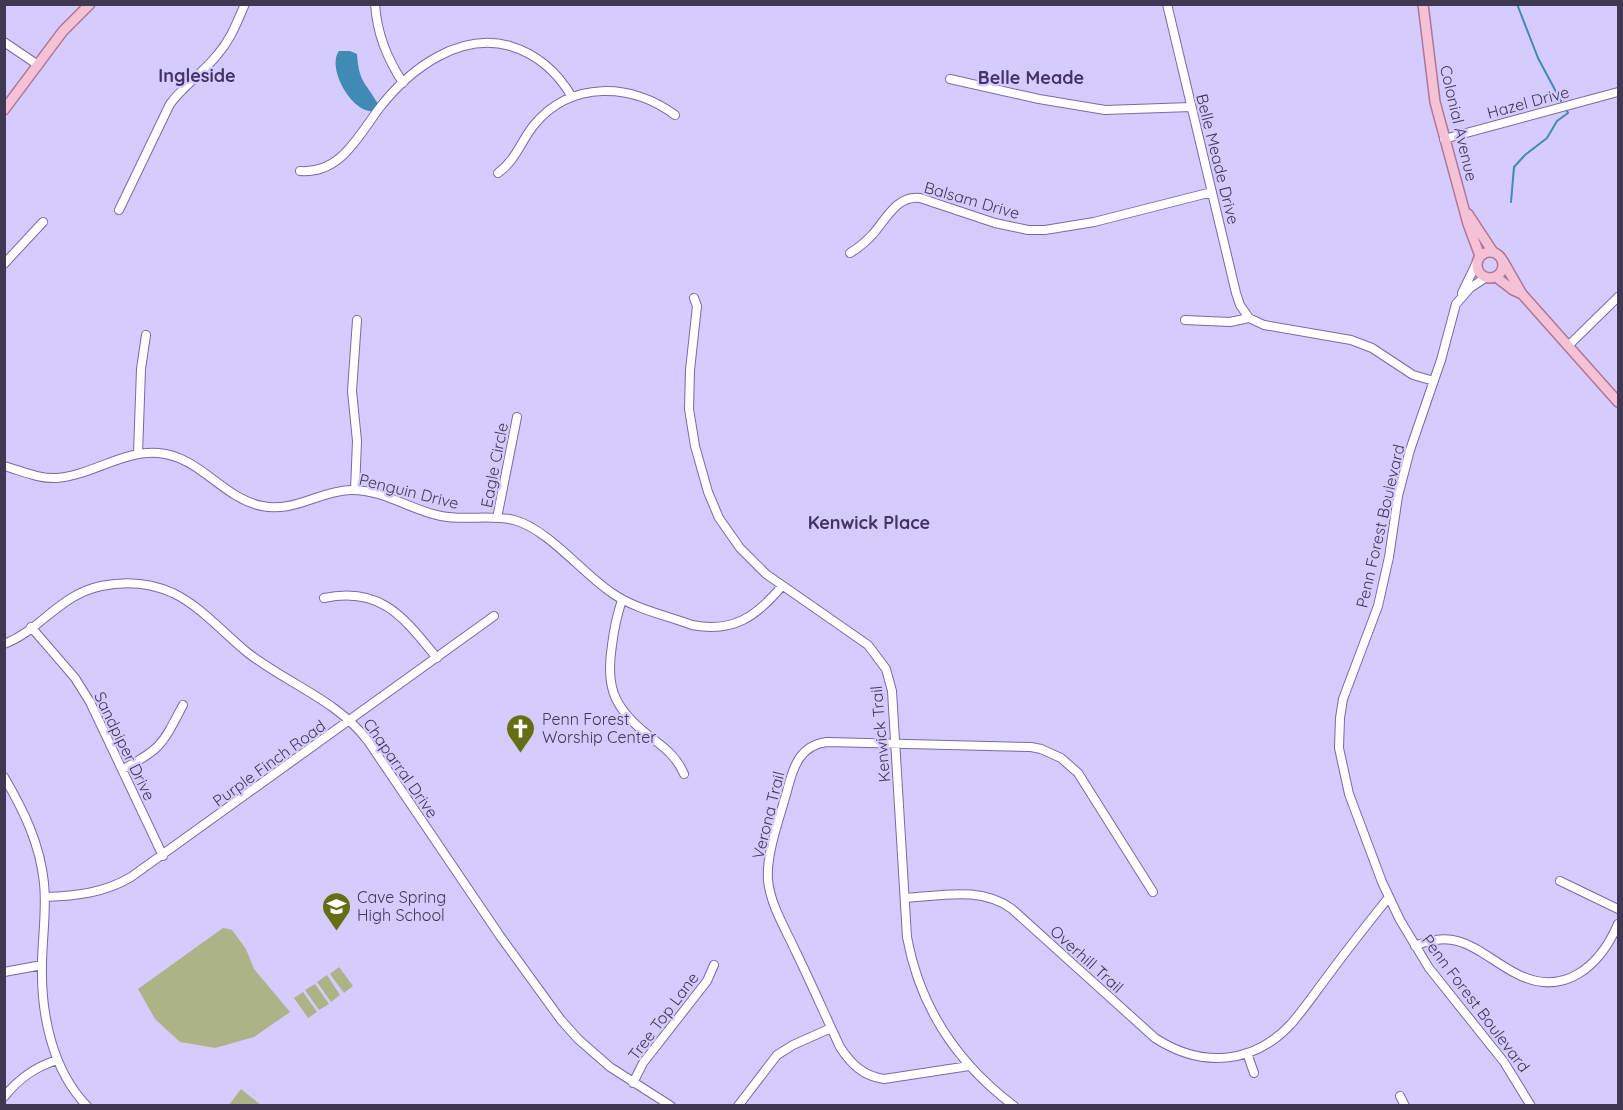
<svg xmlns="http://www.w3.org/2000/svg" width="1623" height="1110" viewBox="0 0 1623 1110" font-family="Quicksand,sans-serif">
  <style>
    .green { fill: #acb386 }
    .water { fill: #3f8bb5 }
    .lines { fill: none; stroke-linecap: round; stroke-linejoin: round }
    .stream { stroke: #3f8bb5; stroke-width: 2 }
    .minor-casing { stroke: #796aa4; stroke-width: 10 }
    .major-casing { stroke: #b07695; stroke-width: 12 }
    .minor { stroke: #fff; stroke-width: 8 }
    .major { stroke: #f5c1d5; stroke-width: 9 }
    .labels { text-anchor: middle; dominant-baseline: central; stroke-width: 4.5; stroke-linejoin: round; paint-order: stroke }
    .street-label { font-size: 16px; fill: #3e3852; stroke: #d6cbfe }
    .poi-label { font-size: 16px; fill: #3e3852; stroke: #d6cbfe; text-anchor: start }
    .neighbourhood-label { font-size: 18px; font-weight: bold; fill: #433368; stroke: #d6cbfe }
  </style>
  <rect width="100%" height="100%" fill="#d6cbfe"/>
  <path class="green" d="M 223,928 L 232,930 L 246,949 L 254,969 L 290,1012 L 254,1037 L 215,1048 L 180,1042 L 155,1019 L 138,989 Z
    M 339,967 L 353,986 L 344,993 L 330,974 Z
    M 327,975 L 340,995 L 331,1002 L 317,982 Z
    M 315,984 L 329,1004 L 319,1010 L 305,990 Z
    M 303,992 L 317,1012 L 308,1018 L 294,998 Z
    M 241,1089 L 261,1105 L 229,1105 Z"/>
  <path class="water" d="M 339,51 L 350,51 L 357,54 C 359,83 365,81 378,104 L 376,111 C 353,116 326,68 339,51 Z"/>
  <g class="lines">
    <path class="stream" d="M 1517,4 L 1538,58 L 1561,101
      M 1511,202 L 1514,167 L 1525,155 L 1547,138 L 1557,121 L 1568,113 L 1567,111"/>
    <defs>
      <path id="minor" d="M 375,4 C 377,34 387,58 403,83
        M 1167,4 L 1236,293 L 1240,305 L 1249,318
        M 4,42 L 38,65
        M 950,79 L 1039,99 L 1105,110 L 1191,107
        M 1444,139 L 1618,92
        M 300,171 C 342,174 359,134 381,106 C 411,68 460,32 510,46 C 537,54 558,73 572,97
        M 498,173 C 516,160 521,141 534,125 C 571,80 632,83 675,115
        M 119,210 L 170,104 C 184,85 204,72 218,54 C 231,39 237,22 245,4
        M 850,253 C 858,248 866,242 873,234 C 886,219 897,195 920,198 L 995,223 L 1028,230 L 1045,230 L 1094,222 L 1212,192
        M 4,264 L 43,222
        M 1485,278 L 1470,288 L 1456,304 L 1441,360 L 1410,450 L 1398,496 L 1389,557 L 1378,606 L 1343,699 L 1340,718 L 1339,748 L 1349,794 L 1382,882 L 1400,920 L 1429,968 L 1504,1062 L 1531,1106
        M 1462,293 L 1477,262
        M 694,298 L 697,306 L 690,370 L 689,409 L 695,446 L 708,492 L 719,518 L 740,548 L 766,574 L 868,645 L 886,669 L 892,691 L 907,937 C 920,1008 957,1063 1014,1106
        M 1185,320 L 1230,322 L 1249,318 L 1264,325 L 1351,340 L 1372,348 L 1413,375 L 1434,381
        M 1568,346 L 1618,297
        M 138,454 L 141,369 L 146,335
        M 4,466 C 22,471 39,479 57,478 C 92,475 124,450 158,453 C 200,456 222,498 262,506 C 293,513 320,491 350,490 C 383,489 410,510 441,516 C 465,521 490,514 514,520 C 548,529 582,573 612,593 C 635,609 665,615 692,625 C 733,633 756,617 782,586
        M 355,490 L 357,441 L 352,391 L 357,320
        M 497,518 L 517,417
        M 324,598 C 382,586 404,618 437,658
        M 622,600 C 617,615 614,629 612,645 C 606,684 612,705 643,731 C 660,745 675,753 684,774
        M 31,627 L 75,678 L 90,702 L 163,856
        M 4,644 C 41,630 59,595 101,586 C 125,581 151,583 173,593 C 202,607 223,633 248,653 C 288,684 337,700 368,741 L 500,936 L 561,1020 L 578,1039 L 610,1067 L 671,1106
        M 123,769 C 162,749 163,743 183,705
        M 4,777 C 24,811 40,844 44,883 C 47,911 42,938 42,966 C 41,1014 52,1070 87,1106
        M 1560,881 L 1618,909
        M 45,897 C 76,896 104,893 131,877 L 494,616
        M 905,898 C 941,896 981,886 1012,909 L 1155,1038 C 1201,1068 1253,1065 1291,1024 C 1305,1008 1317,990 1330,973 C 1349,947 1369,922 1389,897
        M 1415,946 C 1461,926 1480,955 1517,974 C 1564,998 1600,966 1618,924
        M 4,972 L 42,965
        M 1247,1053 L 1254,1073
        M 969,1066 L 884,1079 C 863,1076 851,1064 840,1047 C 825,1015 811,983 796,952 C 786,930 770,904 768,880 C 766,853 780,817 787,791 C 793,767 800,745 827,742 L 1031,747 L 1041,749 L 1061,758 L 1078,773 L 1153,892
        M 633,1083 L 643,1063 L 707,981 L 714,965
        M 1400,1096 L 1405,1106
        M 4,1097 C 19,1078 35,1067 57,1060
        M 738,1106 L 777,1055 L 793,1045 L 831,1028"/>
      <path id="major" d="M 1423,4 L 1435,102 L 1468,224 L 1480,256
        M 4,110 L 63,31 L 90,4
        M 1468,214 L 1493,252
        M1477 265a13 13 0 1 1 26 0a13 13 0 1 1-26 0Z
        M 1503,261 L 1522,294 L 1618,402
        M 1496,277 L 1513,290 L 1522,294"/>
    </defs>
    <use href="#minor" class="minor-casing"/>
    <use href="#major" class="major-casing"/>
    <use href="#minor" class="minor"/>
    <use href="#major" class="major"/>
  </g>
  <defs>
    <symbol id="church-pin" viewBox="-11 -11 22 30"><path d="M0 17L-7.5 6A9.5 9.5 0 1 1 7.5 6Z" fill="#666e15" stroke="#d6cbfe"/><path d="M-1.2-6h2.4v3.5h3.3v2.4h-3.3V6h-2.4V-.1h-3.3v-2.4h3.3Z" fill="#fff"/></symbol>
    <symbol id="school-pin" viewBox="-11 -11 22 30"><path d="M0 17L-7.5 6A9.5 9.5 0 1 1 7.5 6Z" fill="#666e15" stroke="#d6cbfe"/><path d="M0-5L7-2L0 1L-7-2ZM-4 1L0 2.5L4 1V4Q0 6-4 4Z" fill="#fff"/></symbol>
  </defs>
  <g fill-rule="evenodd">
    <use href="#church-pin" x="504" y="712" width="33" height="45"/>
    <use href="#school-pin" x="320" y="890" width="33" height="45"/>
  </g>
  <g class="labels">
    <g class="street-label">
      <text transform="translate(1528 102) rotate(-15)">Hazel Drive</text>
      <text transform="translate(1459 123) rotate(77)">Colonial Avenue</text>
      <text transform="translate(1218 159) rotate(76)">Belle Meade Drive</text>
      <text transform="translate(972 200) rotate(16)">Balsam Drive</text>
      <text transform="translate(494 465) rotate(-79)">Eagle Circle</text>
      <text transform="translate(409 491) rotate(14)">Penguin Drive</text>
      <text transform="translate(1380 526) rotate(-77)">Penn Forest Boulevard</text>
      <text transform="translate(880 734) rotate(-95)">Kenwick Trail</text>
      <text transform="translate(125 746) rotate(64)">Sandpiper Drive</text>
      <text transform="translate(269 763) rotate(-36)">Purple Finch Road</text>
      <text transform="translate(401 768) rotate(55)">Chaparral Drive</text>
      <text transform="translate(768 815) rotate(-76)">Verona Trail</text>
      <text transform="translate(1087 959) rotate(42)">Overhill Trail</text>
      <text transform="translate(1476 1003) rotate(53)">Penn Forest Boulevard</text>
      <text transform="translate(663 1016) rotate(-53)">Tree Top Lane</text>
    </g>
    <g class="poi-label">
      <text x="542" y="719">Penn Forest<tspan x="542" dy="18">Worship Center</tspan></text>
      <text x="357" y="897">Cave Spring<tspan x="357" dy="18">High School</tspan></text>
    </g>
    <g class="neighbourhood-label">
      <text x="197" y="75">Ingleside</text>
      <text x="1031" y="77">Belle Meade</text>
      <text x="869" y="522">Kenwick Place</text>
    </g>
  </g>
  <rect width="1623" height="1110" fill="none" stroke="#3e3852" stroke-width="12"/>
</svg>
